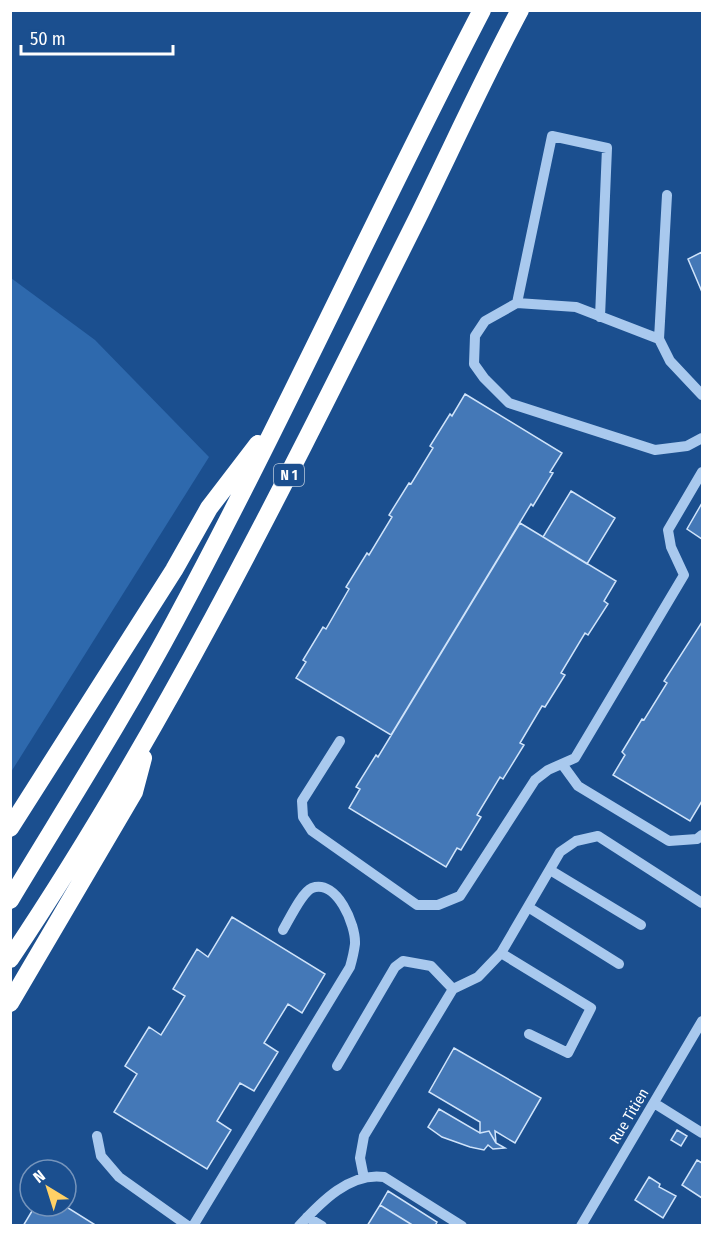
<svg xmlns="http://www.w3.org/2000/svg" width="713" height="1236" viewBox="0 0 713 1236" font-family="'Fira Sans Condensed',sans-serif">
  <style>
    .green { fill: #2e69ad }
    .building { fill: #4478b7; stroke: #cfe3fa; stroke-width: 1.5 }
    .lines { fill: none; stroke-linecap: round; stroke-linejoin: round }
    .minor { stroke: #a9c9ee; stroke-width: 10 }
    .highway { stroke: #fff; stroke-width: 18 }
    .labels { text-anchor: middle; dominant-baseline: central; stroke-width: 6; stroke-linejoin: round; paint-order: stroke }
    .shield { fill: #1b4f8f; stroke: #bbcadd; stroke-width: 1.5 }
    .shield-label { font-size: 14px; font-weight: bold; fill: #fff }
    .street-label { font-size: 15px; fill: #fff; stroke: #1b4f8f }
  </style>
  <rect width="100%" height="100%" fill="#1b4f8f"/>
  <path class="green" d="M 11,278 L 95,340 L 209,457 L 11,772 Z"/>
  <path class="building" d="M 702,252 L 702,292 L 688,259 Z
    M 465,394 L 562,453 L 550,472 L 553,473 L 533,506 L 531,504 L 391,735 L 296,678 L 306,662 L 303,660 L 323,627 L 326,629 L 349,589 L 346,587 L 367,553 L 369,555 L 392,517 L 389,515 L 409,483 L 411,484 L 433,448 L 430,446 L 450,414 L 452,416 Z
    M 571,491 L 615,518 L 587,564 L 543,537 Z
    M 702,503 L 702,539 L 687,529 Z
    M 520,523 L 616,581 L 604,601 L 608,604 L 588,635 L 585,633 L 561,673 L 565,675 L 545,707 L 542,706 L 520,743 L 524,745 L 503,779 L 500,777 L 477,815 L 481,817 L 461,850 L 457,848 L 446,867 L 349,808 L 360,789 L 356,787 L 376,755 L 378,757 Z
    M 702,622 L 702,801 L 690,821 L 613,775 L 625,755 L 622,752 L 642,719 L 644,720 L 667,683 L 664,681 Z
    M 232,917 L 325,974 L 302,1013 L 288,1004 L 264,1043 L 278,1052 L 254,1091 L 240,1083 L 217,1121 L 231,1130 L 207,1169 L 114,1112 L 137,1074 L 125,1066 L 149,1027 L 161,1035 L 185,996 L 173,989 L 197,949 L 208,957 Z
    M 454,1048 L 541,1098 L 515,1143 L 495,1131 L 496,1143 L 489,1131 L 480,1133 L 480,1122 L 429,1092 Z
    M 439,1109 L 480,1133 L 489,1131 L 496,1143 L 505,1148 L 493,1149 L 488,1145 L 484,1150 L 470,1147 L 442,1137 L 428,1127 Z
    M 677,1130 L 687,1136 L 681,1146 L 671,1140 Z
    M 697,1160 L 702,1163 L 702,1198 L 682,1185 Z
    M 649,1177 L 660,1184 L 659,1187 L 676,1196 L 663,1218 L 635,1200 Z
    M 388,1191 L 437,1222 L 435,1226 L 414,1226 L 380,1205 Z
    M 380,1205 L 414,1226 L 367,1226 Z
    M 35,1206 L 65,1206 L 97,1226 L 23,1226 Z"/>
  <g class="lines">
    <path class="minor" d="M 667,195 L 659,339 L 670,361 L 702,395
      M 517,303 L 552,136 L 607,148 L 600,317
      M 659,339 L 576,307 L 517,303 L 485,321 L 475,336 L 474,364 L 484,378 L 509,403 L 655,450 L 687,446 L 702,438
      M 340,741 L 302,801 L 303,817 L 312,831 L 417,905 L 438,905 L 460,896 L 535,780 L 548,770 L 575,758 L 684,575 L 671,547 L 668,530 L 702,472
      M 562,764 L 578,786 L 669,841 L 697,839 L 702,835
      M 550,870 L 641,925
      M 528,907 L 619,964
      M 501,953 L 591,1008 L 568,1053 L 529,1034
      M 337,1066 L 395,967 L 403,961 L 431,966 L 453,989
      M 654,1103 L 702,1133
      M 97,1136 L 101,1156 L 119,1177 L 188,1226
      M 364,1178 L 360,1158 L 364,1136 L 453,989 L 478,977 L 501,953 L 560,852 L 576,841 L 598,836 L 702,903
      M 307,1217 L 322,1226
      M 193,1226 L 350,967 C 352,960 354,952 355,944 C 356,925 337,879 312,888 C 302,892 289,920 283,930
      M 299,1226 C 321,1202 350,1172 384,1177 L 462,1226
      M 581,1226 L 702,1021"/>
    <path class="highway" d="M 10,828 L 174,570 L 209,508 L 258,444
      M 10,900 C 66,807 124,716 175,621 C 283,420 377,212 482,10
      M 10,959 C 167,725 291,471 417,219 C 451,150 483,79 520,10
      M 10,1003 L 134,792 L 143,758"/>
  </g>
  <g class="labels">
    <rect class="shield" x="274" y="464" width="30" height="22" rx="4.5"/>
    <g class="shield-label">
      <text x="289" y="475">N 1</text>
    </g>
    <g class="street-label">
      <text transform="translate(629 1116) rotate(-59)">Rue Titien</text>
    </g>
  </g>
  <rect width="713" height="1236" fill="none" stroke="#ffffff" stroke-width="24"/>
  <g transform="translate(48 1188) rotate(322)"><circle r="28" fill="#1b4f8f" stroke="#7695bc" stroke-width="1.5"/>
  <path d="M0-4.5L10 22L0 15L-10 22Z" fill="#ffd166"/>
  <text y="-9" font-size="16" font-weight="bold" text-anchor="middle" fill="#ffffff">N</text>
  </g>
  <path d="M21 45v9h152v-9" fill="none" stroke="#ffffff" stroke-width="3"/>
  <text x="30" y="45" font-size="18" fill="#ffffff" stroke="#1b4f8f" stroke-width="4.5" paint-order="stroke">50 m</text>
</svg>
